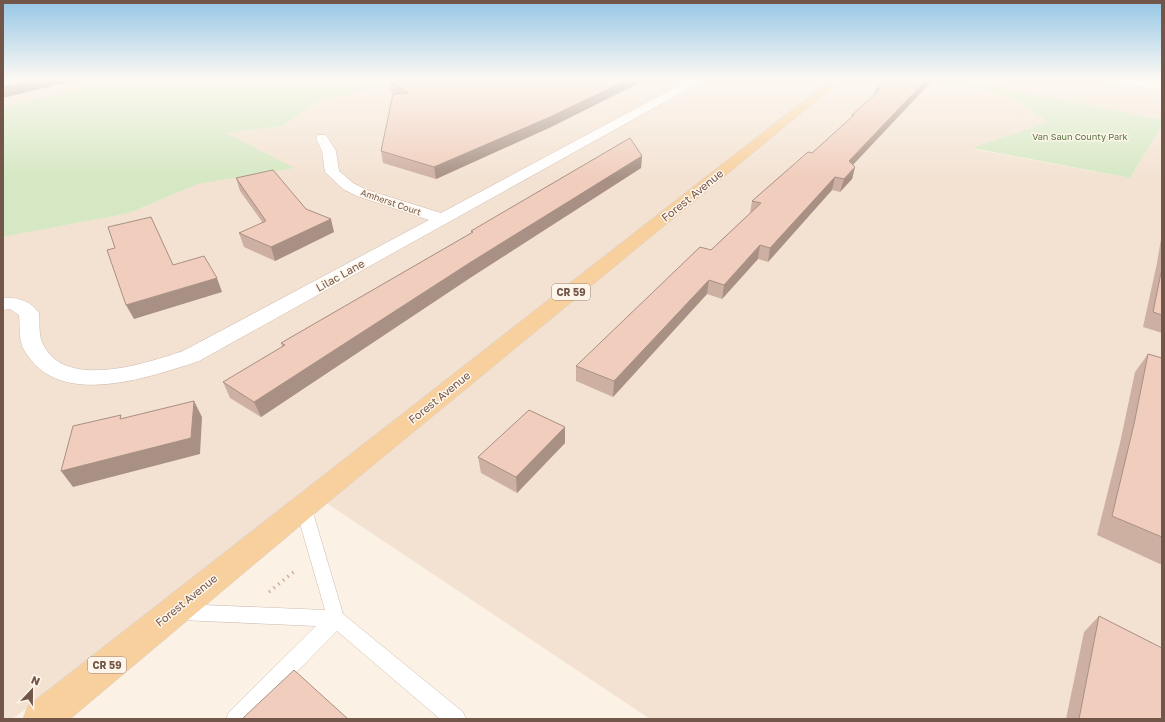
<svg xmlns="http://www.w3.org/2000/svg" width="1165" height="722" viewBox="0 0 1165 722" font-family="'Golos Text',sans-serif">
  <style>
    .residential { fill: #f3e2d2 }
    .green { fill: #d5e8c3 }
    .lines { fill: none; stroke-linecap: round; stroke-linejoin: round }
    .service-casing { stroke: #cfbaae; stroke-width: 1 }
    .minor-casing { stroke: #cfbaae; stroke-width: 1 }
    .tertiary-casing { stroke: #cfbaae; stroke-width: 1 }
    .primary-casing { stroke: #d8d0cc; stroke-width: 1 }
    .path { stroke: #d5b09f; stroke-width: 3.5; stroke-dasharray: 1.5 4.5; stroke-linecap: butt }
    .service { fill: #fff; fill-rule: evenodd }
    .minor { fill: #fff; fill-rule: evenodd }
    .tertiary { fill: #fff; fill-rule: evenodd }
    .primary { fill: #f8d09e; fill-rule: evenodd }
    .wall { fill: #ceb0a2 }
    .shaded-wall { fill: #a89084 }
    .building { fill: #f0cdbc; stroke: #a89084 }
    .labels { text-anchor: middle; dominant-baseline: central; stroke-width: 3; stroke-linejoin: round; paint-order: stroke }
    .far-park-label { font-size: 9px; fill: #567842; stroke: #fef5ea }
    .far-street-label { font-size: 9px; fill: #73564a; stroke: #fef5ea }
    .shield { fill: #fef5ea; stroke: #9d867a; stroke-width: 1 }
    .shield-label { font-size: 10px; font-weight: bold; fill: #73564a }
    .street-label { font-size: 11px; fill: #73564a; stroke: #fef5ea }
  </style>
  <rect width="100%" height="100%" fill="#fbf1e4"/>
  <path class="residential" d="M 3,78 L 125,78 L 3,107 Z
    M 415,78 L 931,78 L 1012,97 L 1048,122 L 973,149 L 1130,178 L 1162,125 L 1162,719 L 650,719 L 316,496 L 12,719 L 3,719 L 3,237 L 129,213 L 198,184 L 294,168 L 226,133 L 283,126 L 316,102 Z
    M 997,78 L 1104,78 L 1162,88 L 1162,120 L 988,85 Z"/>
  <path class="green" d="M 125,78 L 415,78 L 316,102 L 283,126 L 226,133 L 295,168 L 198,184 L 129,213 L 3,237 L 3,107 Z
    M 931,78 L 997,78 L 988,85 L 1162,120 L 1162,125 L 1130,178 L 972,148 L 1048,122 L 1012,97 Z"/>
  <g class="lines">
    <defs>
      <path id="service" d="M 303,500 L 308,502 L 311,506 L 343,614 L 463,712 L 466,719 L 440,719 L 337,631 L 250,719 L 226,719 L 229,712 L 316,626 L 180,620 L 174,618 L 171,612 L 174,606 L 180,604 L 325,610 L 295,506 L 298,502 Z"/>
      <path id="minor" d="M 689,78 L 699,78 L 695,85 L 199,361 C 153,376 69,406 32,361 C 28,356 24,351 22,346 C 19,336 20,325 19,315 L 10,309 L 3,310 L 3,298 C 17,297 31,301 39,313 C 40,323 38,337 44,346 C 67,390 147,363 183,351 L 429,220 L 357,196 L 343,189 L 325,172 L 322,151 L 316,138 L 318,135 L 326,135 L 336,151 L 339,171 L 353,183 L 367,190 L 441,213 L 687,81 Z"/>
      <path id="tertiary" d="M 1102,78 L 1126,78 L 1162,84 L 1162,90 L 1107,81 Z"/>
      <path id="primary" d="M 833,78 L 844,78 L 326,504 L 70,719 L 23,719 L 28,706 Z"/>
    </defs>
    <use href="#service" class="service-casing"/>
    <use href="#minor" class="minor-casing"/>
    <use href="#tertiary" class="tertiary-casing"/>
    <use href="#primary" class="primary-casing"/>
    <path class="path" d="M 269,592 L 296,570"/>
    <use href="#service" class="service"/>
    <use href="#minor" class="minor"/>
    <use href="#tertiary" class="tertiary"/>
    <use href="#primary" class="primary"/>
  </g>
  <path class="wall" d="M 412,78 L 649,78 L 551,127 L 436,179 L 383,163 L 381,151 L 394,94 L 391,92 L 390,82 Z
    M 928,78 L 932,78 L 931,82 L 853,165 L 855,167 L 852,179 L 840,192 L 832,190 L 768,262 L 758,259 L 722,299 L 707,294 L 613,397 L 576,381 L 576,366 L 711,250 L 750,213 L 752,201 L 812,153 L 852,117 L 852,115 L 873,96 L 876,88 Z
    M 642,156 L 641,168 L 473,276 L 261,417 L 230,398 L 223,382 L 282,347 L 281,343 L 471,233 L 471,231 Z
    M 236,178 L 306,209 L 334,232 L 275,261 L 244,247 L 239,233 L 263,223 L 240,191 Z
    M 1162,233 L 1162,333 L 1143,327 L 1157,263 Z
    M 1148,354 L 1162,358 L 1162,565 L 1097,535 L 1120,443 L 1135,372 Z
    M 565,427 L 565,443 L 517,493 L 481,473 L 478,457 Z
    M 1099,616 L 1162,719 L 1066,719 L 1084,632 Z"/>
  <path class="shaded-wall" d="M 43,78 L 84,78 L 3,98 L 3,87 Z
    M 631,78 L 649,78 L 551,127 L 436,179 L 434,167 Z
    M 928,78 L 932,78 L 931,82 L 846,172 L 849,161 Z
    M 642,156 L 641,168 L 473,276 L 261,417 L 254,402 L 471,262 Z
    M 855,167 L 852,179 L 840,192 L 844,179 Z
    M 835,177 L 832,190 L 768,262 L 770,248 Z
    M 331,219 L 334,232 L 275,261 L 271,247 Z
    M 760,245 L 758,259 L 722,299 L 724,285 Z
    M 217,278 L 222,292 L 134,319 L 126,305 Z
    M 709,280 L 707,294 L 613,397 L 614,381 Z
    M 194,401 L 202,417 L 200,454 L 73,487 L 61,471 Z
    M 565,427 L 565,443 L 517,493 L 516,477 Z"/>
  <path class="building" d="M 3,78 L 43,78 L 3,87 Z
    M 412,78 L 462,78 L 482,82 L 488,79 L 487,78 L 631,78 L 550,117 L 434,167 L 381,151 L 393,94 L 409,93 L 390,82 Z
    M 889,78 L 928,78 L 849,161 L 855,167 L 844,179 L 835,177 L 770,248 L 760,245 L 724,285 L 709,280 L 614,381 L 576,366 L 700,247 L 711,250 L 761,203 L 752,201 L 808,152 L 812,153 L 854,115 L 852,115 L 881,89 L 876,88 Z
    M 630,138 L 642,156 L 471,262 L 254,402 L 223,382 L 285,345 L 281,343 L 473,232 L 471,231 Z
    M 273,170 L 306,209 L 331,219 L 271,247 L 239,233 L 266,221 L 236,178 Z
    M 151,217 L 173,265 L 204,256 L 217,278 L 126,305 L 107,250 L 115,248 L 108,227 Z
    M 1162,268 L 1162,315 L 1153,312 Z
    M 1148,354 L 1162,358 L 1162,537 L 1112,516 L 1134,424 Z
    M 194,401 L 191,438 L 61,471 L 73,426 L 121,415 L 120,419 Z
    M 529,410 L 565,427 L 516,477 L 478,457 Z
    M 1099,616 L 1162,648 L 1162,719 L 1079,719 Z
    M 294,670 L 348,719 L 242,719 Z"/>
  <linearGradient id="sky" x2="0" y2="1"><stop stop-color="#95c6e6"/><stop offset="0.44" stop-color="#fdf9f3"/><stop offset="1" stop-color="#fdf9f3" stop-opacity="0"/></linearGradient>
  <rect width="1165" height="179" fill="url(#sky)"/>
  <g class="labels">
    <g class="far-park-label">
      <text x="1080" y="136">Van Saun County Park</text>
    </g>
    <g class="far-street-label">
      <text transform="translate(391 202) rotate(19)">Amherst Court</text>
    </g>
    <g class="shield">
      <rect x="552" y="284" width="38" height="16" rx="3"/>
      <rect x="88" y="657" width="38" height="16" rx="3"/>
    </g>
    <g class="shield-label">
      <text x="571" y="292">CR 59</text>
      <text x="107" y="665">CR 59</text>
    </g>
    <g class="street-label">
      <text transform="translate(692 195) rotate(-39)">Forest Avenue</text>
      <text transform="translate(340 275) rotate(-29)">Lilac Lane</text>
      <text transform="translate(439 397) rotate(-39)">Forest Avenue</text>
      <text transform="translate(186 600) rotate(-39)">Forest Avenue</text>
    </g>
  </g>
  <rect width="1165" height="722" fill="none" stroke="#73564a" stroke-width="8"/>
  <g transform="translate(32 690) rotate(22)" stroke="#fef5ea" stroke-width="3" paint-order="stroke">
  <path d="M0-3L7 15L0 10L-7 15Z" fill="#73564a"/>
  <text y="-6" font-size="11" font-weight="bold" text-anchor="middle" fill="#73564a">N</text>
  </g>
</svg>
